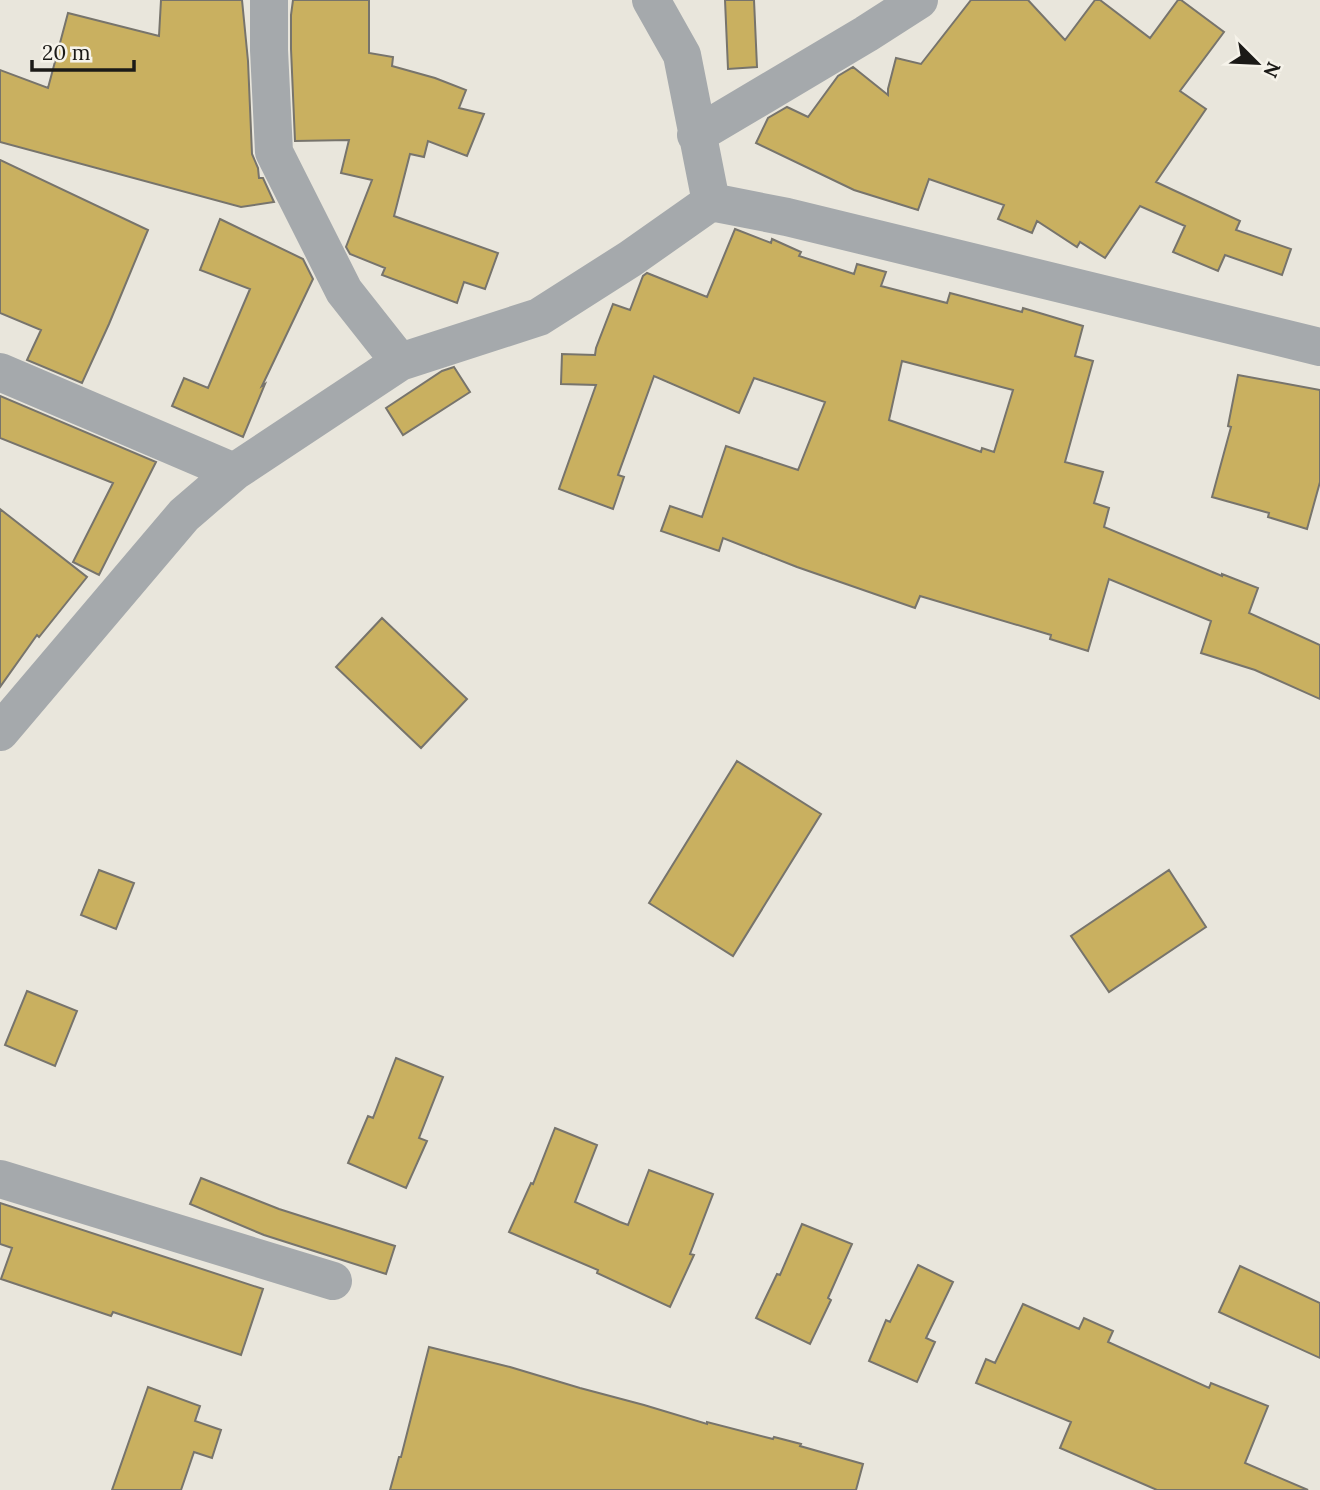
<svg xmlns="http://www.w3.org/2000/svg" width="1320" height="1490" viewBox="0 0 1320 1490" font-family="Lora,serif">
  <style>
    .building { fill: #c9b060; stroke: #77746c; stroke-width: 2; fill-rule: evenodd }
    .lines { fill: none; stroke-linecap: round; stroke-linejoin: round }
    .street { stroke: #a5a9ac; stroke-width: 38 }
  </style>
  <rect width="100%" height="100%" fill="#e9e6dc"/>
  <path class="building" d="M 161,0 L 242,0 L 248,61 L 252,154 L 258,168 L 259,178 L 263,178 L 274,202 L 241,207 L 0,142 L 0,70 L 48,88 L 68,13 L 159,36 Z
    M 293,0 L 369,0 L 369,53 L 393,57 L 392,66 L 435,78 L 466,90 L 459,108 L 484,114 L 467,156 L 428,141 L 424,157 L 410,154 L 394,216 L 498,253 L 485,289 L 464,282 L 457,303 L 382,275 L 385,268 L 350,254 L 346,247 L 372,180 L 341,173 L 349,140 L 295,141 L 291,49 L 291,15 Z
    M 725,0 L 754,0 L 757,67 L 728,69 Z
    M 971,0 L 1028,0 L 1065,40 L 1095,0 L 1100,0 L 1150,38 L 1178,0 L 1181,0 L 1224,32 L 1180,91 L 1206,109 L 1156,182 L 1240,221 L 1236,230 L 1291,249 L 1282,275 L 1225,255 L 1218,271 L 1173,252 L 1185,226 L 1140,206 L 1105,258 L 1080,242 L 1077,247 L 1037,221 L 1032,233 L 998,219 L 1004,205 L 929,179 L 918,210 L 854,190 L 756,143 L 768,118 L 787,107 L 808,117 L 838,76 L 853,67 L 888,95 L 888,89 L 896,58 L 921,64 Z
    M 0,160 L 148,230 L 109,324 L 82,383 L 27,360 L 41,330 L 0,313 Z
    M 220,219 L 303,259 L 313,279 L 262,386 L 265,384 L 243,437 L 172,406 L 184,378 L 208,388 L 250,289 L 200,270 Z
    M 735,229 L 771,243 L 772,239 L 801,252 L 799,256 L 854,274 L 857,264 L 886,272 L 881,286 L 947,303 L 950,293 L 1022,312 L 1023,308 L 1083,326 L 1075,356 L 1093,361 L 1065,462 L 1103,472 L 1094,503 L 1109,508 L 1104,527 L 1222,576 L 1222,574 L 1258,588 L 1249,613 L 1320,645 L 1320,699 L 1255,670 L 1201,653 L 1211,621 L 1109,579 L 1088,651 L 1050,639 L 1051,635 L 920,596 L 915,608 L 797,567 L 723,538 L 719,551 L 661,531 L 670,506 L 702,517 L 726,446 L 798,470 L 825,402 L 754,378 L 739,413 L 654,376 L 618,475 L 624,477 L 613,509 L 559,489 L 596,385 L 561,384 L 562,354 L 595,355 L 596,348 L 613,304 L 630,310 L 643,276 L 647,273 L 707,297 ZM 902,361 L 1013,390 L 994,452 L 982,448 L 981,452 L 889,420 Z
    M 454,367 L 470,392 L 403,435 L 386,408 L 442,371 Z
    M 1238,375 L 1320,390 L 1320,482 L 1307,529 L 1268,517 L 1269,513 L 1212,497 L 1231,427 L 1228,426 Z
    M 0,396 L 156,462 L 99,575 L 73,562 L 113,483 L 0,438 Z
    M 0,509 L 87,577 L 39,637 L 37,635 L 0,687 Z
    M 382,618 L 467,699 L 421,748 L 336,667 Z
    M 737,761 L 821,814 L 733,956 L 649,903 Z
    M 99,870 L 134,883 L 116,929 L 81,915 Z
    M 1169,870 L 1206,927 L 1109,992 L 1071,936 Z
    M 27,991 L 77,1011 L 55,1066 L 5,1045 Z
    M 396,1058 L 443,1077 L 419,1138 L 427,1141 L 406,1188 L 348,1163 L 368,1116 L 373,1118 Z
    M 555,1128 L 597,1145 L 575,1202 L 620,1222 L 628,1225 L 649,1170 L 713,1194 L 690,1254 L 694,1255 L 670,1307 L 597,1273 L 598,1270 L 509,1232 L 531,1183 L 533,1184 Z
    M 201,1178 L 279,1209 L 395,1246 L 386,1274 L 264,1235 L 190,1204 Z
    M 0,1203 L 263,1289 L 241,1355 L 113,1312 L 111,1316 L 1,1279 L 12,1248 L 0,1244 Z
    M 802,1224 L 852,1244 L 828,1298 L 831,1300 L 810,1344 L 756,1318 L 777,1274 L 780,1275 Z
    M 918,1265 L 953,1282 L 926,1338 L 935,1342 L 917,1382 L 869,1361 L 886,1320 L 890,1322 Z
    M 1240,1266 L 1320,1303 L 1320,1358 L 1219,1312 Z
    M 1023,1304 L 1079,1329 L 1084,1318 L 1113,1331 L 1108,1342 L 1209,1388 L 1211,1383 L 1268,1406 L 1245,1463 L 1308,1490 L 1157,1490 L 1060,1448 L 1071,1422 L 976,1383 L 986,1359 L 995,1363 Z
    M 429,1347 L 510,1367 L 580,1388 L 644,1405 L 707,1424 L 707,1422 L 773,1439 L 774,1437 L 801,1444 L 800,1446 L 863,1464 L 856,1490 L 390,1490 L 399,1457 L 401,1457 Z
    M 148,1387 L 200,1406 L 195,1421 L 221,1430 L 212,1458 L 194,1452 L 181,1490 L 112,1490 Z"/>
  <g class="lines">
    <path class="street" d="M 269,0 L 269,50 L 274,152 L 344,291 L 400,362
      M 651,0 L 682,55 L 711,202
      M 696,135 L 866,34 L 919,0
      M 0,372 L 234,472
      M 0,732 L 184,515 L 234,472 L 400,362 L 539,317 L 630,259 L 711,202 L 787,217 L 1320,347
      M 0,1179 L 333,1281"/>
  </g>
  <g transform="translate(1257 63) rotate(114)" stroke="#f6f3ea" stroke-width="5" paint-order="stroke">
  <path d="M0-5L12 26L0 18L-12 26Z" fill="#1b1a17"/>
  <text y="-10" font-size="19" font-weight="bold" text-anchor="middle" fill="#1b1a17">N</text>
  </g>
  <path d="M32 60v10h102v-10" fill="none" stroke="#1b1a17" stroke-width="3.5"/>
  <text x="42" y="60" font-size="21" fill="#1b1a17" stroke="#f6f3ea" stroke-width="5" paint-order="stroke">20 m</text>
</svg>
